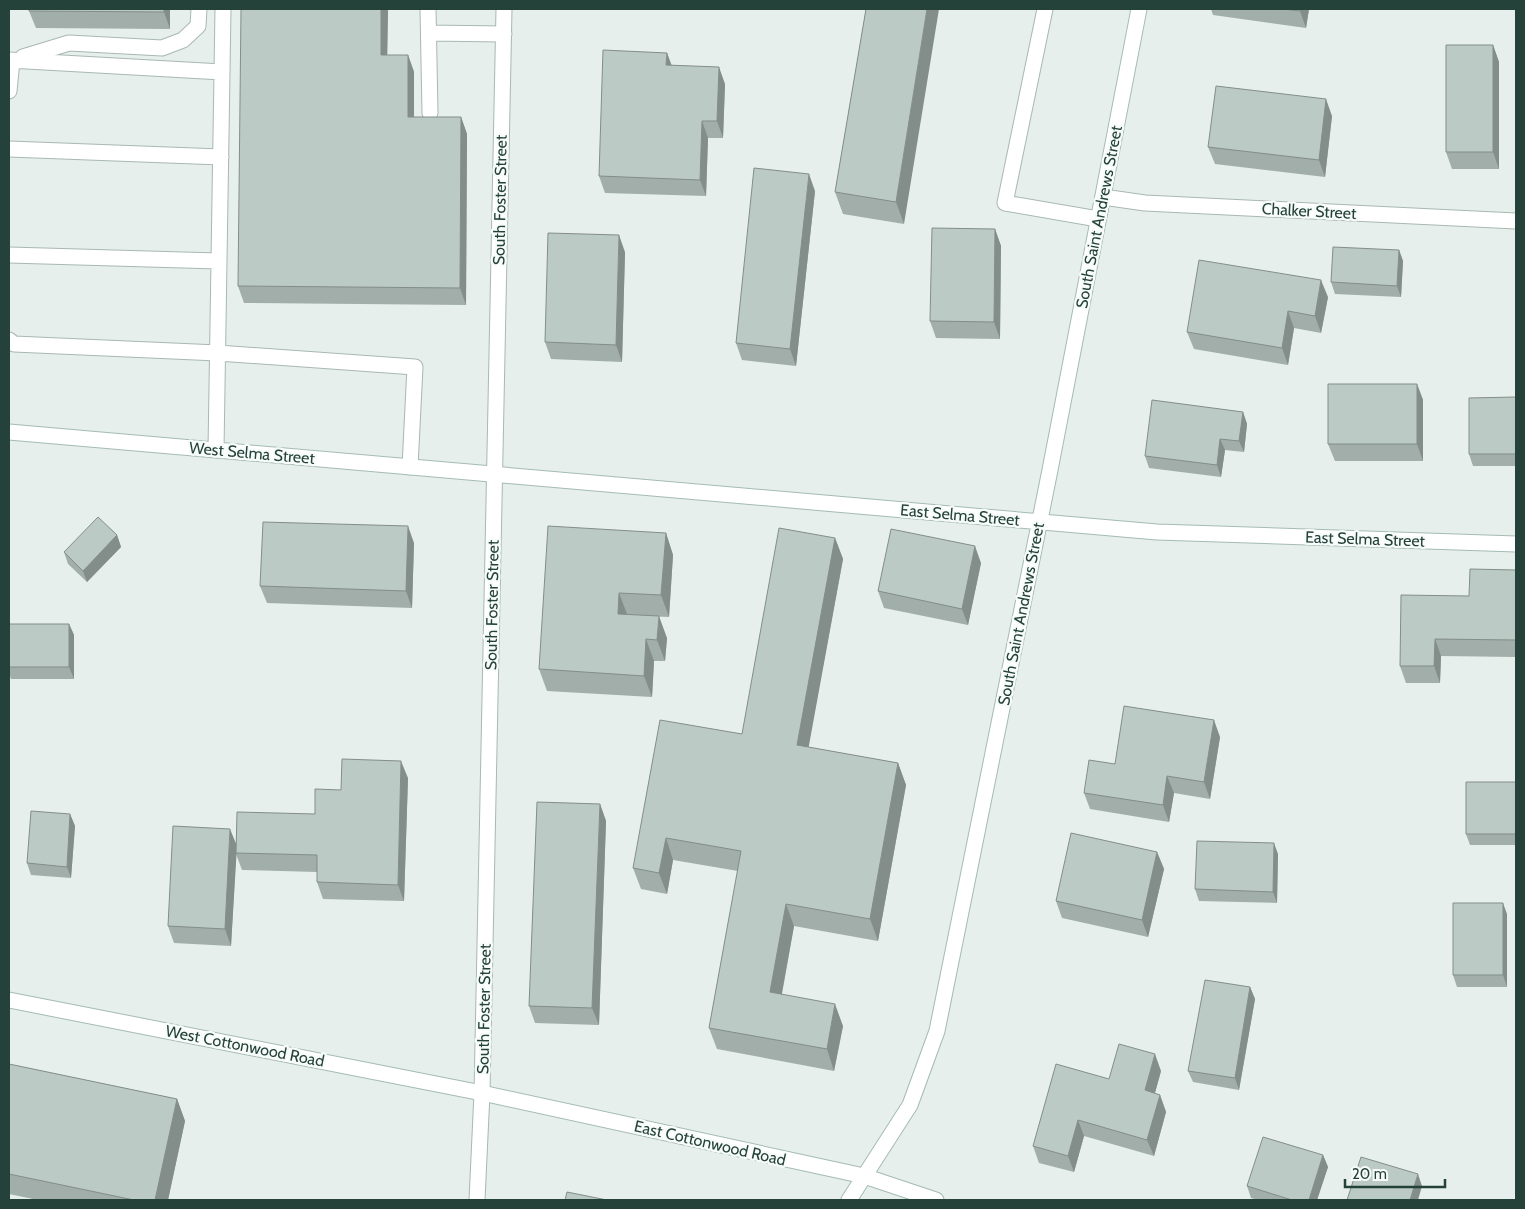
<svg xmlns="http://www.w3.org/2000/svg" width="1525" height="1209" viewBox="0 0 1525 1209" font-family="Cabin,sans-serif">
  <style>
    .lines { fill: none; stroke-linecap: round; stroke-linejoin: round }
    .lane-casing { stroke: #a8b8b2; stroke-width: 17 }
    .street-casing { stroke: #a8b8b2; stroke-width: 17 }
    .secondary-casing { stroke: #a4bbb3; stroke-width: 17 }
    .lane { stroke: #fff; stroke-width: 15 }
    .street { stroke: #fff; stroke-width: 15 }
    .secondary { stroke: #fff; stroke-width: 15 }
    .wall { fill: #a1aea9 }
    .shaded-wall { fill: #838d89 }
    .building { fill: #bbcac4; stroke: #838d89 }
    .labels { text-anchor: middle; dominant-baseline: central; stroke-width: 4.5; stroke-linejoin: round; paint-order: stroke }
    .street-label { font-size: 16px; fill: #24423a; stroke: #f7fbf9 }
  </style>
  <rect width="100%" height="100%" fill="#e6efeb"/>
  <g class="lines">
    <defs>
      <path id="lane" d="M 428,9 L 430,113
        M 1045,9 L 1005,203 L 1098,219
        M 429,33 L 504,34
        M 23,57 L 69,43 L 162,48 L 183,40 L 198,26 L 199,9
        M 9,60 L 222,72 L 216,450
        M 222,72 L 223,9
        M 9,91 L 12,61
        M 9,149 L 221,157
        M 9,255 L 218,261
        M 9,340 L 14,344 L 218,353 L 415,367 L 410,467"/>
      <path id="street" d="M 1103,197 L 1145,203 L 1516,221
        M 477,1200 L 482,1093 L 504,9"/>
      <path id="secondary" d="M 9,432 L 1157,532 L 1516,544
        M 9,1000 L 482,1093 L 864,1176 L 936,1200
        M 849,1200 L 910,1105 L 937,1031 L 1050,470 L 1139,9"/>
    </defs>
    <use href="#lane" class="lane-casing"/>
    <use href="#street" class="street-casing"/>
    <use href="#secondary" class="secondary-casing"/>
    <use href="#lane" class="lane"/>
    <use href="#street" class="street"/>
    <use href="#secondary" class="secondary"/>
  </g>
  <path class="wall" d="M 29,9 L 170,9 L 170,29 L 36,28 L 29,11 Z
    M 388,9 L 387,55 L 408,55 L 414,72 L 414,117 L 461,117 L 467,134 L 466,305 L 244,303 L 238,286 Z
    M 866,9 L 904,224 L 843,214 L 835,192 Z
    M 1211,9 L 1309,9 L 1306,28 L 1213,15 Z
    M 1493,45 L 1499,62 L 1499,169 L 1452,169 L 1446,152 Z
    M 667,53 L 672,66 L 725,84 L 723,138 L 708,138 L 706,196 L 605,193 L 599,176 Z
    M 1332,116 L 1325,177 L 1215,164 L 1208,147 Z
    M 815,191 L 796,366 L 742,360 L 736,343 Z
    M 995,229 L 1001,246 L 1000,339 L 936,338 L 930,321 Z
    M 1399,250 L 1403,261 L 1401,297 L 1335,294 L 1331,282 Z
    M 625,252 L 622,362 L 551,359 L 545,342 Z
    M 1328,297 L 1321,333 L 1294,328 L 1288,365 L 1194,349 L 1187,332 Z
    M 1417,384 L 1423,400 L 1423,461 L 1335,461 L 1328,444 Z
    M 1516,397 L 1516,466 L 1473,466 L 1469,454 Z
    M 1243,412 L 1247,424 L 1244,452 L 1225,450 L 1221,477 L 1149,468 L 1145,456 Z
    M 666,533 L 673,555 L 669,617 L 647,616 L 667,638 L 665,661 L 654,661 L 652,697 L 547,691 L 539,669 Z
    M 117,535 L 121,547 L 87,582 L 68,564 L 64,552 Z
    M 835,538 L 843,559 L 808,747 L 898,763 L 906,785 L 878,941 L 794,926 L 782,994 L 843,1026 L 834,1071 L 717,1049 L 709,1028 L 738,871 L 673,860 L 667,894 L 641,889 L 633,868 L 742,734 Z
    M 414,543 L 412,608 L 267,603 L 260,586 Z
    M 981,563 L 968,625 L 884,608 L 878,591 Z
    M 1516,570 L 1516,657 L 1441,656 L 1440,683 L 1406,683 L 1400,666 L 1469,596 Z
    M 9,624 L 69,624 L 74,635 L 74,679 L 11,679 L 9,673 Z
    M 1220,737 L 1210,799 L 1174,793 L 1169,822 L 1090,809 L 1084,793 L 1115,764 Z
    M 408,778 L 404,901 L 323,899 L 317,882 L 317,872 L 242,870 L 236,854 L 231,946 L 174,943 L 168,926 L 236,844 L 315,814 L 341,790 Z
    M 1516,782 L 1516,845 L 1470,845 L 1466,834 Z
    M 600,804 L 606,821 L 599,1025 L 535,1023 L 529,1006 Z
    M 70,814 L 75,826 L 71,878 L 31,875 L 27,863 Z
    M 1157,852 L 1164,869 L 1148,937 L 1062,918 L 1056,901 Z
    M 1278,854 L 1277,903 L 1199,901 L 1195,889 Z
    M 1507,914 L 1507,987 L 1457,987 L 1453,975 Z
    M 1250,987 L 1255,999 L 1239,1090 L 1193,1082 L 1188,1071 Z
    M 9,1064 L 177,1099 L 185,1121 L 168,1200 L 38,1200 L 9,1194 Z
    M 1161,1071 L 1155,1093 L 1160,1095 L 1166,1112 L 1154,1156 L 1084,1136 L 1074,1172 L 1039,1163 L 1033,1146 L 1109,1079 Z
    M 1323,1155 L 1328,1167 L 1317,1200 L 1259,1200 L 1251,1198 L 1247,1186 Z"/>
  <path class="shaded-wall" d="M 164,9 L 170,9 L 170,29 L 164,12 Z
    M 381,9 L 388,9 L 387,72 L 381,55 Z
    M 927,9 L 939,9 L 904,224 L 896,202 Z
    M 1300,9 L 1309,9 L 1306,28 L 1300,11 Z
    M 1493,45 L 1499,62 L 1499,169 L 1493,152 Z
    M 667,53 L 673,70 L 666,65 Z
    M 408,55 L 414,72 L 414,134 L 408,117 Z
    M 719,67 L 725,84 L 723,138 L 717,121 Z
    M 1326,99 L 1332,116 L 1325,177 L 1319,160 Z
    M 461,117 L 467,134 L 466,305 L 460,288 Z
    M 702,121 L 708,138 L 706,196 L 700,180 Z
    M 809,174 L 815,191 L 796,366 L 790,349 Z
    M 995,229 L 1001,246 L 1000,339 L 994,322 Z
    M 619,235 L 625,252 L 622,362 L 616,345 Z
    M 1399,250 L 1403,261 L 1401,297 L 1397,286 Z
    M 1321,280 L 1328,297 L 1321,333 L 1315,316 Z
    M 1288,311 L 1294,328 L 1288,365 L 1282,348 Z
    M 1417,384 L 1423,400 L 1423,461 L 1417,444 Z
    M 1243,412 L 1247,424 L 1244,452 L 1239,441 Z
    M 1220,439 L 1225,450 L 1221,477 L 1217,465 Z
    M 408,526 L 414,543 L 412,608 L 406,591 Z
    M 666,533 L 673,555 L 669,617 L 661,595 Z
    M 117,535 L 121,547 L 87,582 L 83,571 Z
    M 835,538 L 843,559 L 805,767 L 797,745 Z
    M 975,546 L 981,563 L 968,625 L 962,609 Z
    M 619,593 L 627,614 L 618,614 Z
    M 659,616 L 667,638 L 665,661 L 657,640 Z
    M 69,624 L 74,635 L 74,679 L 69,667 Z
    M 646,639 L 654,661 L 652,697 L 644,676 Z
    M 1435,639 L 1441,656 L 1440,683 L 1434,666 Z
    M 1214,720 L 1220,737 L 1210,799 L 1204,782 Z
    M 401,761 L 408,778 L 404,901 L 398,885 Z
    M 898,763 L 906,785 L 878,941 L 870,919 Z
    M 1167,776 L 1174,793 L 1169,822 L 1163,805 Z
    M 600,804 L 606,821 L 599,1025 L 592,1008 Z
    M 70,814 L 75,826 L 71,878 L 67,867 Z
    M 230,829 L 237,846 L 231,946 L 225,929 Z
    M 666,838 L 673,860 L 667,894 L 659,873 Z
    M 1274,843 L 1278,854 L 1277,903 L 1273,892 Z
    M 1157,852 L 1164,869 L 1148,937 L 1142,920 Z
    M 1503,903 L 1507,914 L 1507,987 L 1503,975 Z
    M 786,904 L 794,926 L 778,1014 L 770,992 Z
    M 1250,987 L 1255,999 L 1239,1090 L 1235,1078 Z
    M 835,1004 L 843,1026 L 834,1071 L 827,1049 Z
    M 1155,1054 L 1161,1071 L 1151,1107 L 1145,1090 Z
    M 1160,1095 L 1166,1112 L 1154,1156 L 1147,1140 Z
    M 177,1099 L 185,1121 L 168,1200 L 155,1200 Z
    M 1078,1120 L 1084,1136 L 1074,1172 L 1068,1156 Z
    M 1323,1155 L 1328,1167 L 1317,1200 L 1309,1200 Z
    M 1418,1174 L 1422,1186 L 1418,1200 L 1410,1200 Z"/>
  <path class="building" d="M 29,9 L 164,9 L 164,12 L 29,11 Z
    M 241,9 L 381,9 L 381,55 L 408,55 L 408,117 L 461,117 L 460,288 L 238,286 Z
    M 866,9 L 927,9 L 896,202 L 835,192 Z
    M 1284,9 L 1300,9 L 1300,11 Z
    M 1446,45 L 1493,45 L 1493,152 L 1446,152 Z
    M 603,50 L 667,53 L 666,65 L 719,67 L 717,121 L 702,121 L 700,180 L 599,176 Z
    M 1216,86 L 1326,99 L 1319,160 L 1208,147 Z
    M 754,168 L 809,174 L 790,349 L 736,343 Z
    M 932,228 L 995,229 L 994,322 L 930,321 Z
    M 548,233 L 619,235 L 616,345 L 545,342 Z
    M 1333,247 L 1399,250 L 1397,286 L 1331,282 Z
    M 1199,260 L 1321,280 L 1315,316 L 1288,311 L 1282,348 L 1187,332 Z
    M 1328,384 L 1417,384 L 1417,444 L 1328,444 Z
    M 1516,397 L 1516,454 L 1469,454 L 1469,398 Z
    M 1152,400 L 1243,412 L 1239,441 L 1220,439 L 1217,465 L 1145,456 Z
    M 98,517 L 117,535 L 83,571 L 64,552 Z
    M 263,522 L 408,526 L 406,591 L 260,586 Z
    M 548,526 L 666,533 L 661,595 L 619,593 L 618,614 L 659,616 L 657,640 L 646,639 L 644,676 L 539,669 Z
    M 779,528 L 835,538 L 797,745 L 898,763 L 870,919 L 786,904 L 770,992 L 835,1004 L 827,1049 L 709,1028 L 741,851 L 666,838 L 659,873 L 633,868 L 660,720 L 742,734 Z
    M 891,529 L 975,546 L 962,609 L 878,591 Z
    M 1470,569 L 1516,570 L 1516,640 L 1435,639 L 1434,666 L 1400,666 L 1401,595 L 1469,596 Z
    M 9,624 L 69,624 L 69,667 L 9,667 Z
    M 1124,706 L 1214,720 L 1204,782 L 1167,776 L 1163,805 L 1084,793 L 1089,760 L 1115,764 Z
    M 342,759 L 401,761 L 398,885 L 317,882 L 317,855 L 236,853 L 237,812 L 315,814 L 315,789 L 341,790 Z
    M 1466,782 L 1516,782 L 1516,834 L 1466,834 Z
    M 537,802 L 600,804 L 592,1008 L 529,1006 Z
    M 31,811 L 70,814 L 67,867 L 27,863 Z
    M 173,826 L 230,829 L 225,929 L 168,926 Z
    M 1071,833 L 1157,852 L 1142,920 L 1056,901 Z
    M 1197,841 L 1274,843 L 1273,892 L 1195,889 Z
    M 1453,903 L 1503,903 L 1503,975 L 1453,975 Z
    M 1205,980 L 1250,987 L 1235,1078 L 1188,1071 Z
    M 1119,1044 L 1155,1054 L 1145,1090 L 1160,1095 L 1147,1140 L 1078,1120 L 1068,1156 L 1033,1146 L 1056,1064 L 1109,1079 Z
    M 9,1064 L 177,1099 L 155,1200 L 134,1200 L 9,1174 Z
    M 1263,1137 L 1323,1155 L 1309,1200 L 1292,1200 L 1247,1186 Z
    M 1361,1157 L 1418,1174 L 1410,1200 L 1347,1200 Z
    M 567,1192 L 607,1200 L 565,1200 Z"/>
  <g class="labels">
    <g class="street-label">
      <text transform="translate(500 200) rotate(-89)">South Foster Street</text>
      <text transform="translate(1309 211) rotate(3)">Chalker Street</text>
      <text transform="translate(1099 217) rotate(-79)">South Saint Andrews Street</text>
      <text transform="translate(252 453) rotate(5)">West Selma Street</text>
      <text transform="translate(960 515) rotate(5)">East Selma Street</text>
      <text transform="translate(1365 539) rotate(2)">East Selma Street</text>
      <text transform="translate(492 605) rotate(-89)">South Foster Street</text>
      <text transform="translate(1021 614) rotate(-79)">South Saint Andrews Street</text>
      <text transform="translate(484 1009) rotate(-89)">South Foster Street</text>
      <text transform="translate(245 1046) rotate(11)">West Cottonwood Road</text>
      <text transform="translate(710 1143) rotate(13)">East Cottonwood Road</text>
    </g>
  </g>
  <rect width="1525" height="1209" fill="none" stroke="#24423a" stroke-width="20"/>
  <path d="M1345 1179v8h100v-8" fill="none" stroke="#24423a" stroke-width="2.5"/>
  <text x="1352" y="1179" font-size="15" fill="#24423a" stroke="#f7fbf9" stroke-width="4" paint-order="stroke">20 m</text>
</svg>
